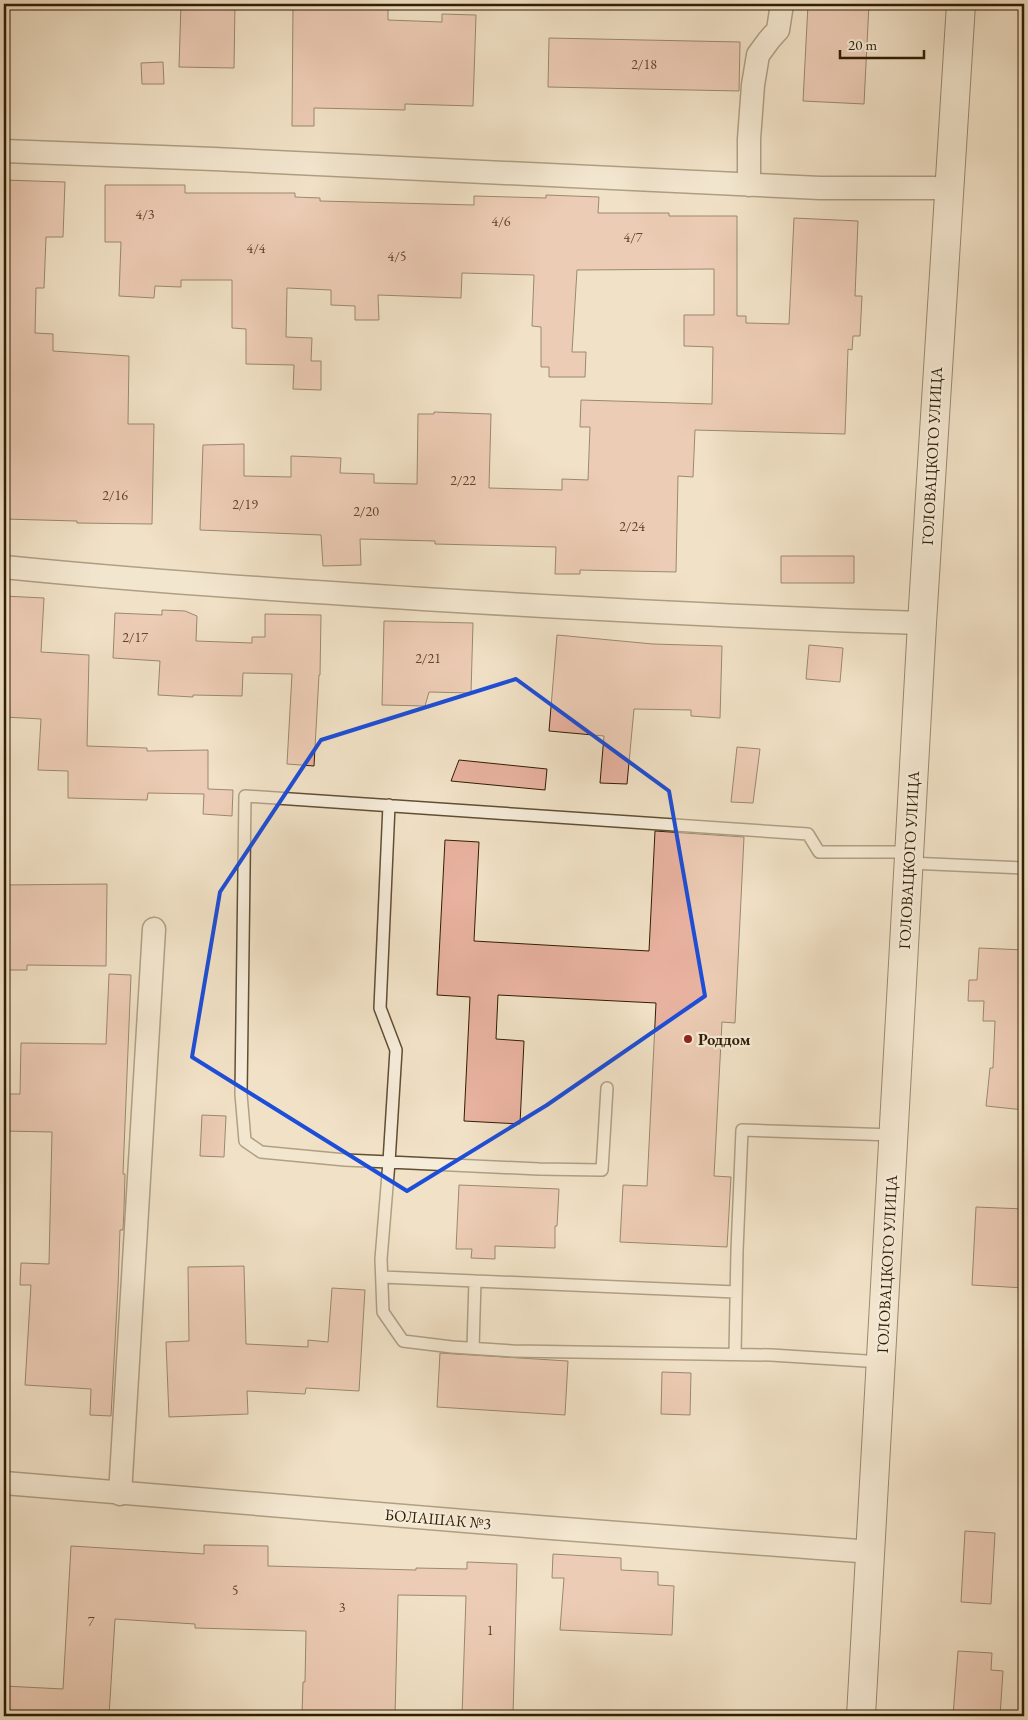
<svg xmlns="http://www.w3.org/2000/svg" width="1028" height="1720" viewBox="0 0 1028 1720" font-family="'EB Garamond',serif">
  <style>
    .building { fill: #e8b2a0; stroke: #311e02 }
    .lines { fill: none; stroke-linecap: round; stroke-linejoin: round }
    .service-casing { stroke: #614f33; stroke-width: 14 }
    .minor-casing { stroke: #614f33; stroke-width: 25 }
    .secondary-casing { stroke: #311e02; stroke-width: 30 }
    .service { stroke: #f6ecda; stroke-width: 11 }
    .minor { stroke: #f6ecda; stroke-width: 22 }
    .secondary { stroke: #f6ecda; stroke-width: 28 }
    .marked { fill: none; stroke: #1d4ed8; stroke-width: 4; stroke-linejoin: round }
    .poi-dot { fill: #8f2418; stroke: #f6ecda; stroke-width: 2 }
    .labels { text-anchor: middle; dominant-baseline: central; stroke-width: 4.5; stroke-linejoin: round; paint-order: stroke }
    .number-label { font-size: 14px; fill: #5f432a }
    .street-label { font-size: 16px; fill: #311e02; stroke: #f6ecda }
    .poi-label { font-size: 16px; font-weight: bold; fill: #311e02; stroke: #f6ecda; text-anchor: start }
  </style>
  <rect width="100%" height="100%" fill="#f1e1c6"/>
  <filter id="stains"><feTurbulence type="fractalNoise" baseFrequency=".004" numOctaves="4"/><feColorMatrix values="0 0 0 0 .2 0 0 0 0 .09 0 0 0 0 .02 0 0 0 .5 -.17"/></filter>
  <radialGradient id="worn" r=".72"><stop offset=".6" stop-color="#630" stop-opacity="0"/><stop offset="1" stop-color="#630" stop-opacity=".3"/></radialGradient>
  <path class="building" d="M 181,4 L 235,4 L 234,68 L 179,67 Z
    M 293,4 L 325,4 L 325,8 L 388,9 L 388,20 L 442,22 L 442,14 L 476,15 L 473,106 L 405,104 L 405,110 L 314,108 L 314,126 L 292,126 Z
    M 808,4 L 869,4 L 864,104 L 803,101 Z
    M 549,38 L 740,42 L 739,91 L 548,87 Z
    M 163,62 L 164,84 L 142,84 L 141,63 Z
    M 4,180 L 65,182 L 63,237 L 46,237 L 44,288 L 36,288 L 35,333 L 53,334 L 53,351 L 129,356 L 128,424 L 154,424 L 152,524 L 77,523 L 77,521 L 4,519 L 4,430 L 8,430 L 6,346 L 4,346 Z
    M 105,185 L 185,185 L 185,193 L 295,193 L 295,197 L 320,198 L 320,201 L 474,205 L 474,196 L 546,198 L 546,195 L 599,197 L 598,213 L 669,213 L 669,216 L 737,216 L 737,316 L 746,316 L 746,323 L 789,324 L 794,218 L 858,221 L 855,296 L 862,296 L 860,336 L 853,336 L 852,350 L 848,349 L 845,434 L 695,430 L 693,477 L 678,476 L 676,572 L 580,570 L 580,574 L 555,574 L 556,547 L 435,544 L 435,541 L 360,539 L 361,565 L 323,566 L 321,535 L 200,530 L 203,445 L 244,444 L 244,476 L 291,477 L 291,456 L 341,458 L 340,473 L 374,474 L 374,483 L 417,484 L 418,414 L 434,414 L 434,412 L 491,414 L 489,488 L 562,490 L 562,479 L 588,480 L 590,427 L 580,427 L 581,400 L 712,404 L 713,347 L 684,346 L 684,315 L 714,315 L 714,269 L 577,270 L 572,352 L 586,352 L 585,377 L 549,377 L 549,367 L 541,367 L 541,327 L 532,326 L 534,275 L 462,273 L 461,298 L 378,295 L 379,320 L 355,320 L 355,306 L 331,305 L 331,290 L 287,288 L 286,337 L 312,338 L 311,361 L 321,361 L 321,390 L 293,389 L 294,365 L 246,364 L 246,329 L 232,328 L 232,280 L 181,280 L 181,287 L 155,286 L 154,298 L 119,296 L 121,242 L 105,242 Z
    M 781,556 L 854,556 L 854,583 L 781,583 Z
    M 4,596 L 44,598 L 41,652 L 89,655 L 87,746 L 147,748 L 147,751 L 208,750 L 208,789 L 233,790 L 232,816 L 203,814 L 204,794 L 148,793 L 147,800 L 68,798 L 68,771 L 38,770 L 41,719 L 4,717 Z
    M 162,610 L 185,611 L 197,616 L 196,641 L 252,643 L 252,637 L 265,637 L 265,614 L 321,615 L 320,675 L 319,675 L 314,766 L 287,764 L 292,674 L 243,673 L 242,696 L 193,695 L 193,697 L 158,695 L 160,661 L 113,658 L 115,613 L 162,615 Z
    M 384,621 L 473,623 L 471,693 L 429,692 L 425,706 L 382,705 Z
    M 557,635 L 653,644 L 722,646 L 720,718 L 691,716 L 691,710 L 634,709 L 627,784 L 600,783 L 604,736 L 549,731 Z
    M 809,645 L 843,648 L 840,682 L 806,679 Z
    M 737,747 L 760,749 L 753,803 L 731,802 Z
    M 459,760 L 547,769 L 545,790 L 451,781 Z
    M 655,831 L 744,837 L 735,1023 L 722,1022 L 714,1176 L 731,1177 L 727,1247 L 620,1242 L 623,1185 L 647,1186 L 656,1003 L 498,995 L 496,1039 L 524,1041 L 520,1124 L 464,1121 L 470,997 L 437,995 L 445,840 L 479,842 L 474,941 L 649,951 Z
    M 107,884 L 106,966 L 27,965 L 27,970 L 4,970 L 4,885 Z
    M 979,948 L 1024,950 L 1024,1053 L 1021,1080 L 1024,1081 L 1024,1110 L 986,1106 L 990,1068 L 993,1068 L 995,1021 L 983,1021 L 984,1001 L 968,1001 L 969,980 L 977,980 Z
    M 109,974 L 131,975 L 123,1174 L 125,1174 L 124,1209 L 123,1230 L 120,1230 L 118,1287 L 111,1416 L 90,1415 L 91,1389 L 25,1385 L 31,1285 L 20,1285 L 21,1263 L 49,1264 L 52,1132 L 4,1131 L 4,1094 L 20,1094 L 21,1043 L 106,1044 Z
    M 202,1115 L 226,1116 L 224,1157 L 200,1156 Z
    M 459,1185 L 559,1189 L 557,1226 L 555,1226 L 555,1248 L 495,1246 L 495,1259 L 471,1258 L 472,1249 L 456,1249 Z
    M 976,1207 L 1024,1209 L 1024,1288 L 972,1285 Z
    M 244,1266 L 246,1344 L 308,1347 L 308,1340 L 328,1342 L 332,1288 L 365,1290 L 359,1391 L 306,1388 L 305,1394 L 247,1391 L 248,1414 L 169,1417 L 166,1342 L 189,1341 L 188,1267 Z
    M 440,1353 L 568,1361 L 565,1415 L 437,1407 Z
    M 662,1372 L 691,1373 L 690,1415 L 661,1414 Z
    M 965,1531 L 995,1533 L 991,1604 L 961,1602 Z
    M 204,1545 L 268,1546 L 268,1566 L 416,1570 L 416,1568 L 467,1569 L 467,1562 L 517,1564 L 513,1716 L 462,1716 L 466,1596 L 398,1595 L 395,1716 L 302,1714 L 303,1682 L 305,1682 L 306,1631 L 195,1628 L 195,1624 L 115,1619 L 109,1716 L 4,1716 L 4,1686 L 63,1689 L 71,1546 L 204,1554 Z
    M 553,1554 L 621,1558 L 621,1570 L 658,1572 L 658,1585 L 674,1586 L 672,1635 L 560,1630 L 564,1578 L 552,1578 Z
    M 958,1651 L 992,1653 L 991,1670 L 1003,1671 L 1000,1716 L 953,1716 Z"/>
  <g class="lines">
    <defs>
      <path id="service" d="M 389,805 L 380,1008 L 396,1050 L 389,1162 L 539,1169 L 602,1170 L 607,1088
        M 909,863 L 1024,868
        M 382,1277 L 736,1292
        M 473,1348 L 475,1281
        M 735,1354 L 737,1251 L 742,1130 L 894,1135
        M 882,1362 L 771,1355 L 513,1351 L 452,1347 L 403,1341 L 383,1312 L 381,1259 L 389,1162 L 345,1160 L 261,1152 L 245,1141 L 241,1094 L 245,796 L 808,834 L 819,852 L 909,852"/>
      <path id="minor" d="M 4,151 L 214,159 L 820,188 L 948,188
        M 749,185 L 749,139 L 753,85 L 758,55 L 769,40 L 778,30 L 782,4
        M 4,567 C 143,581 283,590 423,599 C 589,609 756,618 922,623
        M 4,1483 L 538,1527 L 872,1552
        M 120,1494 L 154,929"/>
      <path id="secondary" d="M 861,1716 L 922,623 L 961,4"/>
    </defs>
    <use href="#service" class="service-casing"/>
    <use href="#minor" class="minor-casing"/>
    <use href="#secondary" class="secondary-casing"/>
    <use href="#service" class="service"/>
    <use href="#minor" class="minor"/>
    <use href="#secondary" class="secondary"/>
  </g>
  <path d="M0 0H1028V1720H0ZM 516,679 L 669,791 L 705,996 L 547,1105 L 407,1191 L 192,1057 L 220,892 L 321,740 Z" fill="#f1e1c6" fill-opacity=".55" fill-rule="evenodd"/>
  <path class="marked" d="M 516,679 L 669,791 L 705,996 L 547,1105 L 407,1191 L 192,1057 L 220,892 L 321,740 Z"/>
  <circle class="poi-dot" cx="688" cy="1039" r="5"/>
  <g class="labels">
    <g class="number-label">
      <text x="644" y="64">2/18</text>
      <text x="145" y="214">4/3</text>
      <text x="501" y="221">4/6</text>
      <text x="633" y="237">4/7</text>
      <text x="256" y="248">4/4</text>
      <text x="397" y="256">4/5</text>
      <text x="463" y="480">2/22</text>
      <text x="115" y="495">2/16</text>
      <text x="245" y="504">2/19</text>
      <text x="366" y="511">2/20</text>
      <text x="632" y="526">2/24</text>
      <text x="135" y="637">2/17</text>
      <text x="428" y="658">2/21</text>
      <text x="235" y="1590">5</text>
      <text x="342" y="1607">3</text>
      <text x="91" y="1621">7</text>
      <text x="490" y="1630">1</text>
    </g>
    <g class="street-label">
      <text transform="translate(932 456) rotate(-87)">ГОЛОВАЦКОГО УЛИЦА</text>
      <text transform="translate(909 860) rotate(-87)">ГОЛОВАЦКОГО УЛИЦА</text>
      <text transform="translate(887 1264) rotate(-87)">ГОЛОВАЦКОГО УЛИЦА</text>
      <text transform="translate(438 1519) rotate(5)">БОЛАШАК №3</text>
    </g>
    <g class="poi-label">
      <text x="698" y="1039">Роддом</text>
    </g>
  </g>
  <rect width="1028" height="1720" fill="none" stroke="#f1e1c6" stroke-width="20"/>
  <rect x="5" y="5" width="1018" height="1710" fill="none" stroke="#311e02" stroke-width="2.5"/>
  <rect x="10" y="10" width="1008" height="1700" fill="none" stroke="#311e02"/>
  <path d="M840 50v8h84v-8" fill="none" stroke="#311e02" stroke-width="2.5"/>
  <text x="848" y="50" font-size="15" fill="#311e02" stroke="#f6ecda" stroke-width="4" paint-order="stroke">20 m</text>
  <rect width="100%" height="100%" filter="url(#stains)"/>
  <rect width="100%" height="100%" fill="url(#worn)"/>
</svg>
